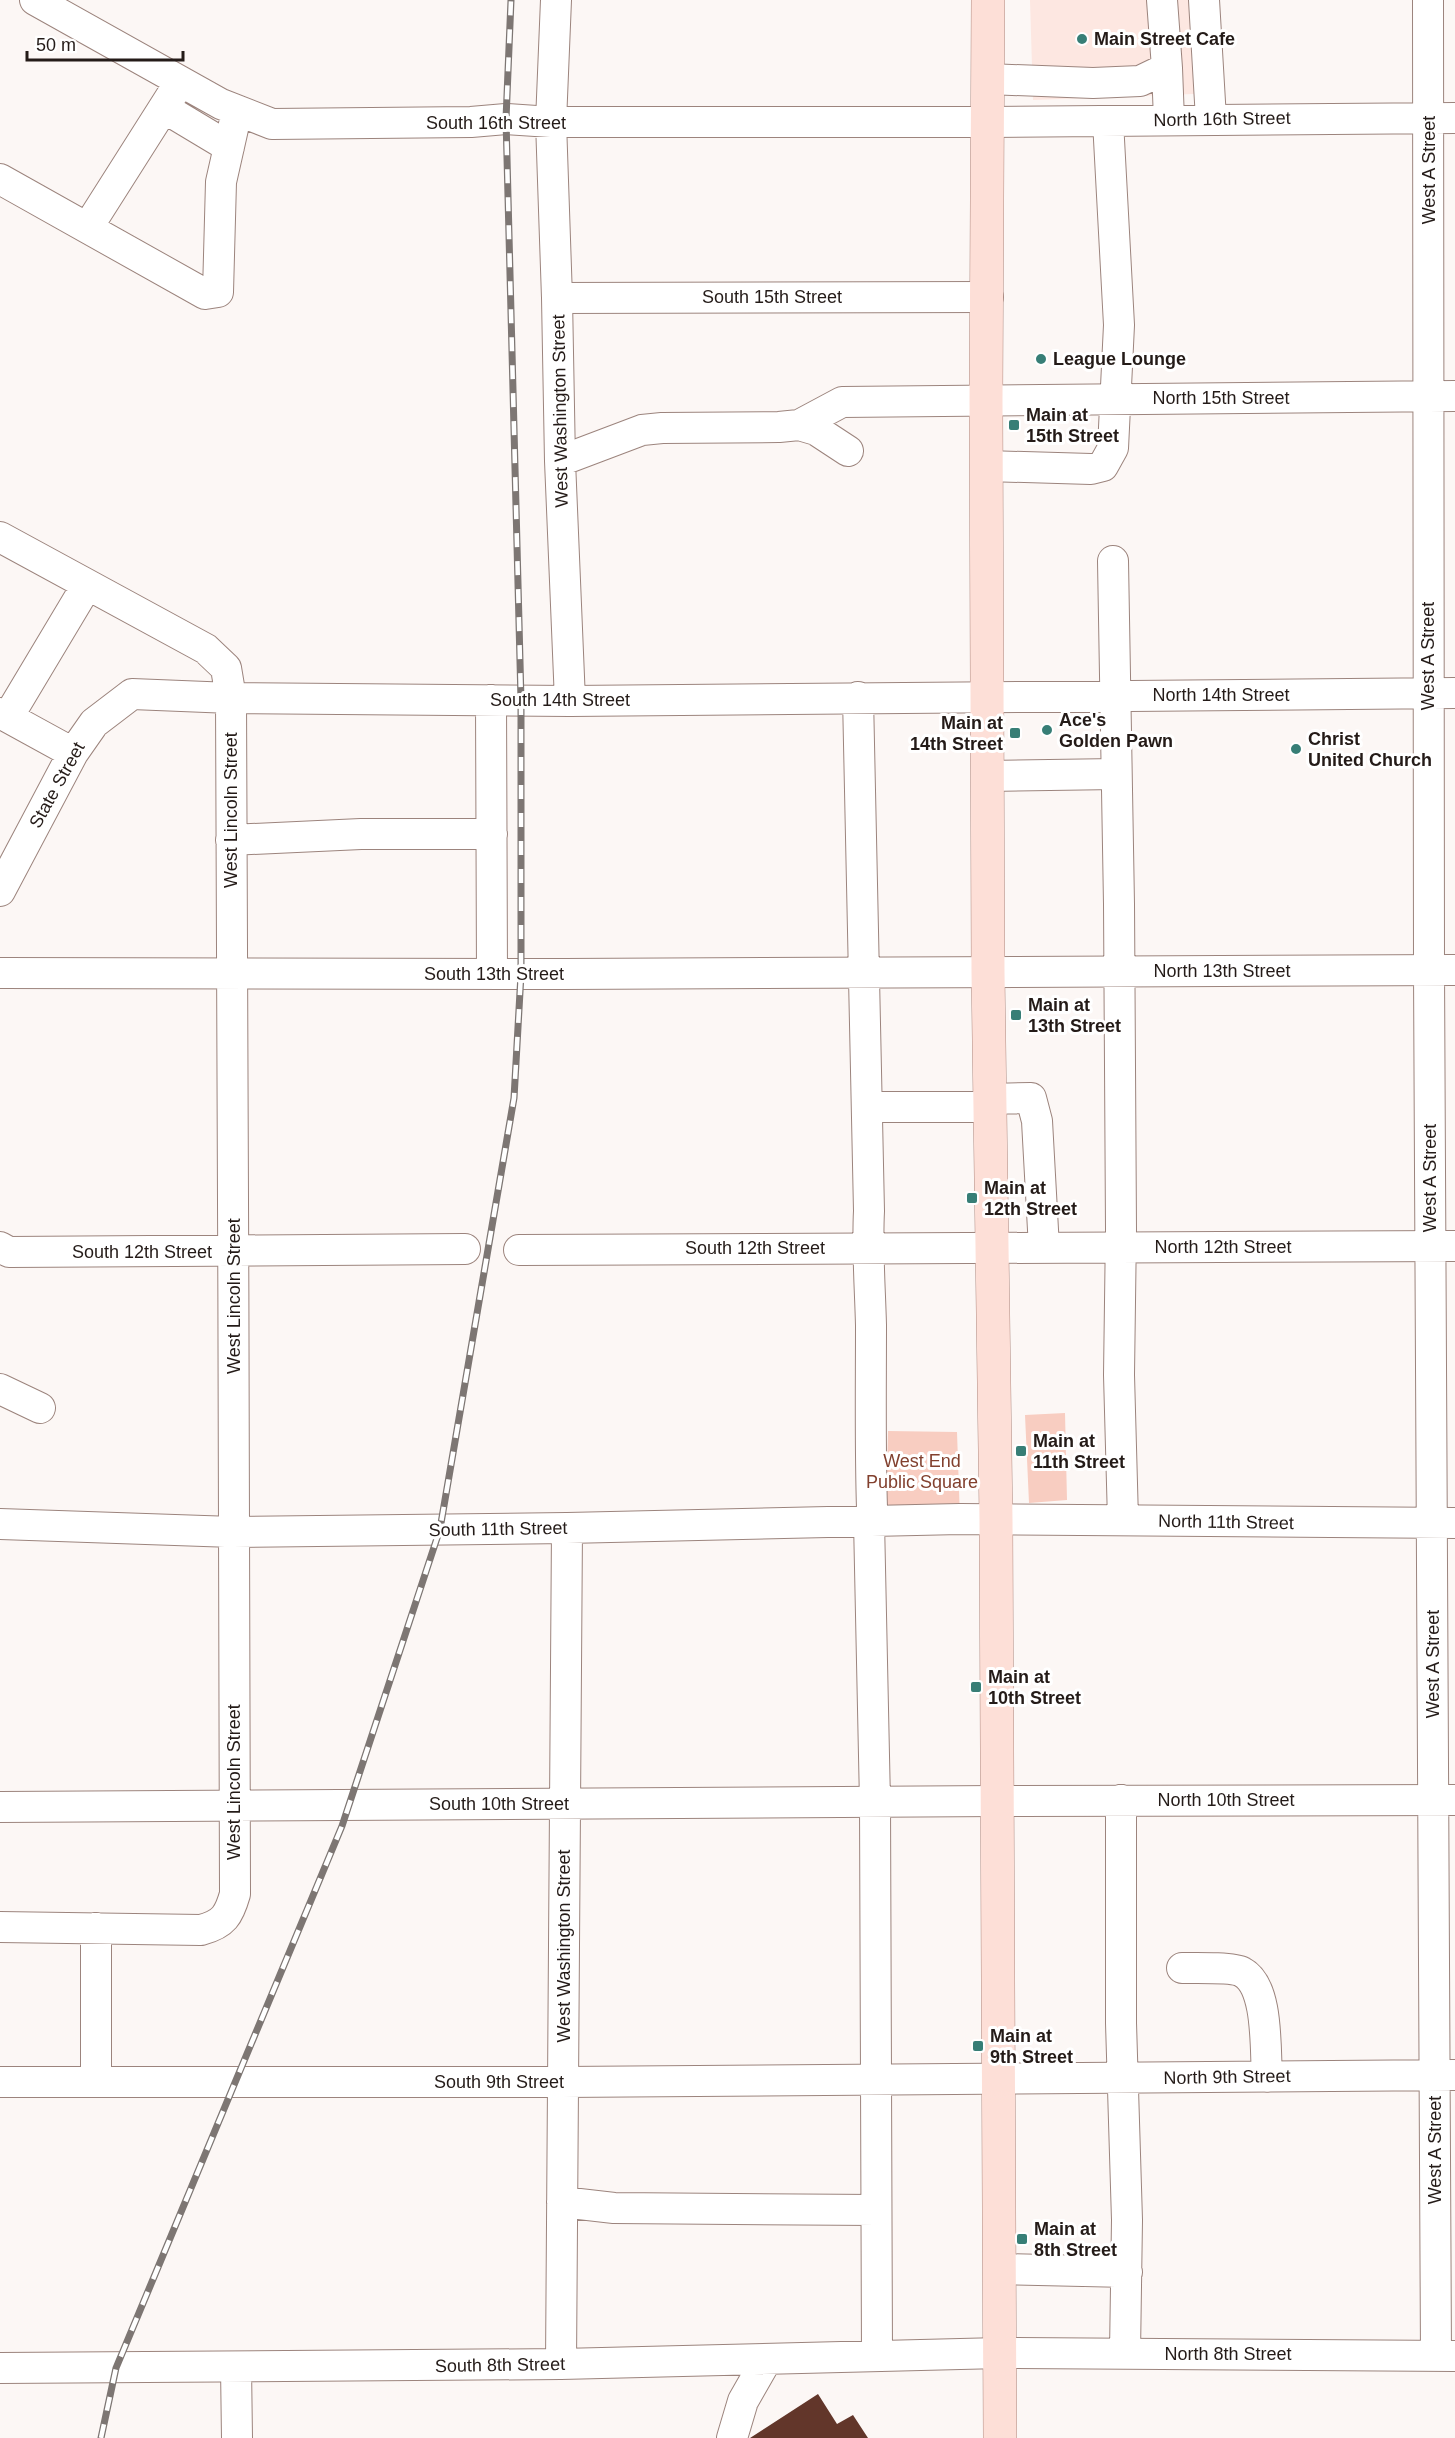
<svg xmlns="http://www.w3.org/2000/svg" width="1455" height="2438" viewBox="0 0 1455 2438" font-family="Arial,sans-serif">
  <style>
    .built { fill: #fde7e1 }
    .green { fill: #f8cdc1 }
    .building { fill: #62362a }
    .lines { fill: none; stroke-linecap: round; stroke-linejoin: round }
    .minor-casing { stroke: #9c847d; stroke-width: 32 }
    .major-casing { stroke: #b08c83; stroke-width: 34 }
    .minor { stroke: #fff; stroke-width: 30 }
    .major { stroke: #fddfd7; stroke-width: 33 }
    .rail-casing { stroke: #7d7673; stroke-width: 7 }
    .rail { stroke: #fff; stroke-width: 4.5; stroke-dasharray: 14; stroke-linecap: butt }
    .poi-dot { fill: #377e76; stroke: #fff; stroke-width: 2 }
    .labels { text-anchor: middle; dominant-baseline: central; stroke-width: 6; stroke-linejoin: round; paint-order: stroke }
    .poi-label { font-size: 18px; font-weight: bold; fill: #241b18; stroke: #fff; text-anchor: start }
    .street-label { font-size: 18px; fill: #241b18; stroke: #fff }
    .park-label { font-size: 18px; fill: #82402e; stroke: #fff }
  </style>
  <rect width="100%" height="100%" fill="#fcf7f5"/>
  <path class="built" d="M 1030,0 L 1217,0 L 1220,93 L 1033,100 Z"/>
  <path class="green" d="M 1065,1413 L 1067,1500 L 1029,1503 L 1025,1415 Z
    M 888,1431 L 957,1432 L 960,1519 L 886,1510 Z"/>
  <path class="building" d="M 818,2394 L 837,2424 L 853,2415 L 868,2438 L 750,2438 Z"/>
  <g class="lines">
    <defs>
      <path id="minor" d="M 35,0 L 221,104 L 272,124 L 471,122 L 506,119 L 551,122 L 989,122 L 1455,118
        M 556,0 L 551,122 L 557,298 L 560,461 L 570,701
        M 1204,0 L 1211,119
        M 1428,0 L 1429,971 L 1436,2356
        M 1167,68 L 1169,120
        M 988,79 L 1093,83 L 1140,81 L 1167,68 L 1162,0
        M 164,108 L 229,147
        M 0,179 L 205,294 L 218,292 L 221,182 L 237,111
        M 88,227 L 180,82
        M 557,298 L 988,297
        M 799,425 L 816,430 L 848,451
        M 560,461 L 642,430 L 662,428 L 779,427 L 799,425 L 842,402 L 1455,396
        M 987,466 L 1091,469 L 1103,466 L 1113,448 L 1119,325 L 1108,121
        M 0,537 L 206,649 L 226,668 L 231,698 C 232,1097 235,1495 235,1894 C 229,1915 224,1924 201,1930 L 0,1927
        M 1113,561 L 1119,904 L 1121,1229 L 1119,1375 L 1123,1520
        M 858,697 L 869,1211 C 867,1249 870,1287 871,1325 C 871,1386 870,1447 872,1508 L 869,1521 L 875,1802 L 877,2356
        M 491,700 L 492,974
        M 0,713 L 73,753
        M 8,717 L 87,585
        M 988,776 L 1116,774
        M 231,840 L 361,834 L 492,834
        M 0,891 L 73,753 L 94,723 L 132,694 L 231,698 L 570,701 L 1455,693
        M 0,973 L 564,974 L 1455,970
        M 990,1099 L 1031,1098 L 1037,1121 L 1044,1248
        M 868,1107 L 990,1107
        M 0,1247 L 9,1252 L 465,1249
        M 519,1250 L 1455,1246
        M 0,1389 L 40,1408
        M 0,1524 L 233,1532 L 567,1528 L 960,1519 L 1455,1523
        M 1121,1800 L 1121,2023 L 1127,2220 L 1125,2353
        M 0,1807 L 998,1801 L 1455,1800
        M 1182,1968 C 1194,1968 1233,1967 1242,1972 C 1269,1986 1265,2049 1267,2077
        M 0,2082 L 563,2082 L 1455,2075
        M 96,2082 L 96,1928
        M 562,2202 L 614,2208 L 876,2210
        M 1000,2269 L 1127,2272
        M 561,2364 L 567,1528
        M 236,2367 L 237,2438
        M 0,2368 L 561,2364 L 1000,2353 L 1455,2356
        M 732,2438 L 743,2401 L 767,2359"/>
      <path id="major" d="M 988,0 L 986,400 L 988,972 L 996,1519 L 1000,2438"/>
    </defs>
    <use href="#minor" class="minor-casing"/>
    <use href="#major" class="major-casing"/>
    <use href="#minor" class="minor"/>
    <use href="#major" class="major"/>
    <defs>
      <path id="rail" d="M 101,2438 L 116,2368 L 342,1826 L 440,1529 L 514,1098 L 521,974 L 521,700 L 506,119 L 511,0"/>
    </defs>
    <use href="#rail" class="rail-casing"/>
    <use href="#rail" class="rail"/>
  </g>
  <g class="poi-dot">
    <circle cx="1082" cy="39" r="6"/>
    <circle cx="1041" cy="359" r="6"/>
    <rect x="1008" y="419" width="12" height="12" rx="3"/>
    <circle cx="1047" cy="730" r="6"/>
    <rect x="1009" y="727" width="12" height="12" rx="3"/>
    <circle cx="1296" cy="749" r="6"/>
    <rect x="1010" y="1009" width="12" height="12" rx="3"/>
    <rect x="966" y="1192" width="12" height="12" rx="3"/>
    <rect x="1015" y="1445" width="12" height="12" rx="3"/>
    <rect x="970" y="1681" width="12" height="12" rx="3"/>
    <rect x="972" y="2040" width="12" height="12" rx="3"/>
    <rect x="1016" y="2233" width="12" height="12" rx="3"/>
  </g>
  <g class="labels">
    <g class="poi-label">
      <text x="1094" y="39">Main Street Cafe</text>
      <text x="1053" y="359">League Lounge</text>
      <text x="1026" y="415">Main at<tspan x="1026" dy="21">15th Street</tspan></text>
      <text x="1059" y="720">Ace's<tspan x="1059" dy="21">Golden Pawn</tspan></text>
      <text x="1003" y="723" text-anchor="end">Main at<tspan x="1003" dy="21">14th Street</tspan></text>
      <text x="1308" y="739">Christ<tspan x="1308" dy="21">United Church</tspan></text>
      <text x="1028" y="1005">Main at<tspan x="1028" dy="21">13th Street</tspan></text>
      <text x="984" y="1188">Main at<tspan x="984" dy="21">12th Street</tspan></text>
      <text x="1033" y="1441">Main at<tspan x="1033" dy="21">11th Street</tspan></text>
      <text x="988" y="1677">Main at<tspan x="988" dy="21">10th Street</tspan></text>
      <text x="990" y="2036">Main at<tspan x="990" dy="21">9th Street</tspan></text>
      <text x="1034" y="2229">Main at<tspan x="1034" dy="21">8th Street</tspan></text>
    </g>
    <g class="street-label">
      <text transform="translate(1222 119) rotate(-1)">North 16th Street</text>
      <text x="496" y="123">South 16th Street</text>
      <text transform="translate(1429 170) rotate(-90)">West A Street</text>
      <text x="772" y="297">South 15th Street</text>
      <text x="1221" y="398">North 15th Street</text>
      <text transform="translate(560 411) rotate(-91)">West Washington Street</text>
      <text transform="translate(1428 656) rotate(-90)">West A Street</text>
      <text x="1221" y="695">North 14th Street</text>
      <text x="560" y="700">South 14th Street</text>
      <text transform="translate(57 785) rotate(-61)">State Street</text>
      <text transform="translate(231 810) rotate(-90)">West Lincoln Street</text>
      <text x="1222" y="971">North 13th Street</text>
      <text x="494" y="974">South 13th Street</text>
      <text transform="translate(1430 1178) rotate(-90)">West A Street</text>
      <text x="1223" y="1247">North 12th Street</text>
      <text x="755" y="1248">South 12th Street</text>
      <text x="142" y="1252">South 12th Street</text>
      <text transform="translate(234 1296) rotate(-90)">West Lincoln Street</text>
      <text transform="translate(1226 1522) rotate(1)">North 11th Street</text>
      <text transform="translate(498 1529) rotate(-1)">South 11th Street</text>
      <text transform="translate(1433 1664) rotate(-90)">West A Street</text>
      <text transform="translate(234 1782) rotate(-90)">West Lincoln Street</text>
      <text x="1226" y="1800">North 10th Street</text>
      <text x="499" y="1804">South 10th Street</text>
      <text transform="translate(564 1946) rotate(-90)">West Washington Street</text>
      <text transform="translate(1227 2077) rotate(-1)">North 9th Street</text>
      <text x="499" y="2082">South 9th Street</text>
      <text transform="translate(1435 2150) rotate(-90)">West A Street</text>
      <text x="1228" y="2354">North 8th Street</text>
      <text transform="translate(500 2365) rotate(-1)">South 8th Street</text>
    </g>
    <g class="park-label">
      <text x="922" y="1461">West End<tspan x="922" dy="21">Public Square</tspan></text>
    </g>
  </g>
  <path d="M27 51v9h156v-9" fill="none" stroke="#241b18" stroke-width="3"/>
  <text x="36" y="51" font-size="18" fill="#241b18" stroke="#ffffff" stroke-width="4.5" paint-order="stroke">50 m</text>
</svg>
